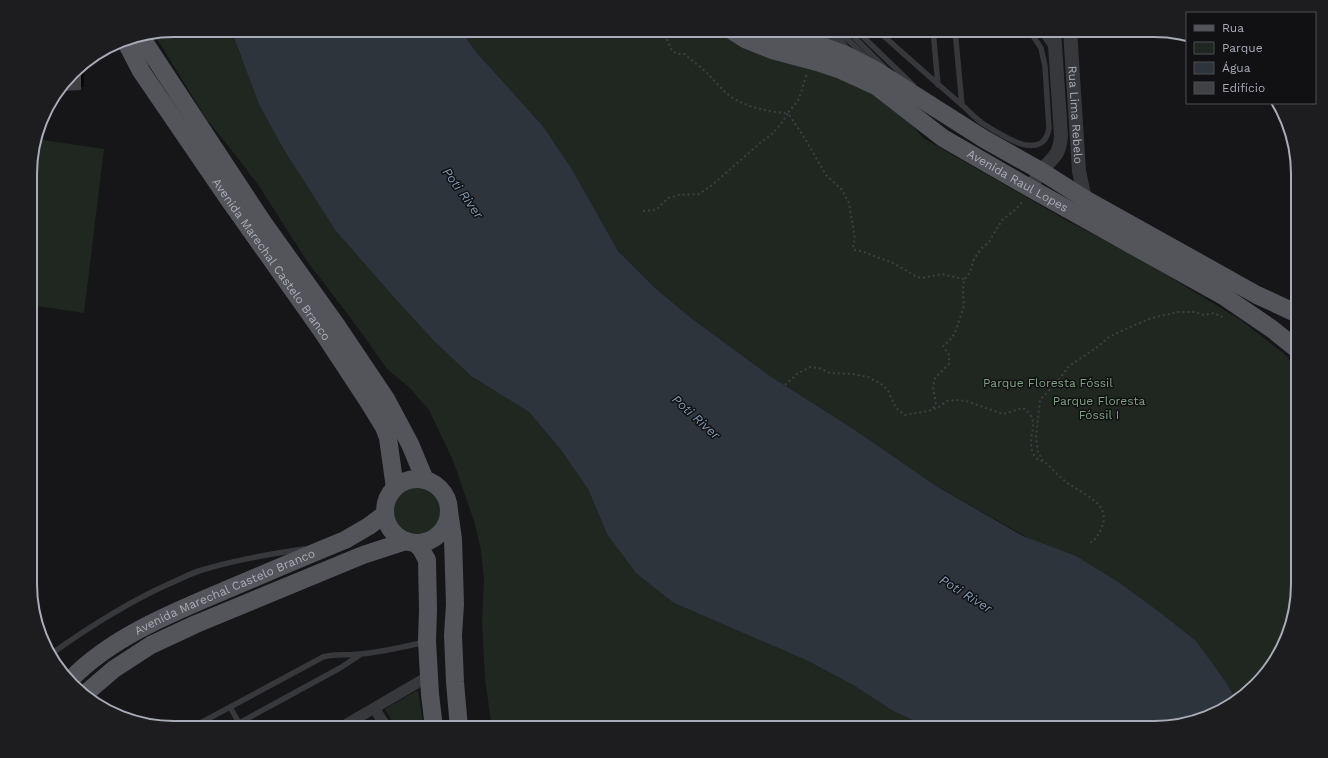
<svg xmlns="http://www.w3.org/2000/svg" width="1328" height="758" viewBox="0 0 1328 758" font-family="'Work Sans',sans-serif">
  <style>
    .green { fill: #202721 }
    .water { fill: #2d343b }
    .building { fill: #404145; filter: url(#shadow) }
    .lines { fill: none; stroke-linecap: round; stroke-linejoin: round }
    .path { stroke: #3d3f43; stroke-width: 2; stroke-dasharray: 2 3; stroke-linecap: butt }
    .service { stroke: #37383c; stroke-width: 5.5 }
    .minor { stroke: #37383c; stroke-width: 11 }
    .tertiary { stroke: #37383c; stroke-width: 14 }
    .primary { stroke: #53555b; stroke-width: 18 }
    .labels { text-anchor: middle; dominant-baseline: central; stroke-width: 3; stroke-linejoin: round; paint-order: stroke }
    .street-label { font-size: 12px; fill: #a9acb7; stroke: #111113 }
    .park-label { font-size: 12px; fill: #81a184; stroke: #111113 }
    .water-label { font-size: 13px; font-style: italic; fill: #8198b0; stroke: #111113 }
    .rim { fill: none; stroke: #a9acb7; stroke-width: 2 }
  </style>
  <defs>
    <filter id="shadow"><feDropShadow dx="3" dy="-3" stdDeviation="0" flood-color="#0009"/></filter>
  </defs>
  <rect width="100%" height="100%" fill="#161618"/>
  <path class="green" d="M 174,30 L 231,30 L 240,55 L 284,150 L 337,231 L 399,303 L 434,341 L 471,376 L 529,412 L 561,450 L 588,489 L 607,534 L 674,603 L 808,661 L 853,685 L 893,711 L 931,728 L 492,728 L 485,679 L 482,621 L 484,580 L 481,550 L 474,521 L 454,463 L 442,437 L 429,410 L 410,388 L 387,369 L 361,332 L 307,261 L 259,186 L 226,143 L 207,120 L 154,34 Z
    M 461,30 L 712,30 L 745,48 L 861,85 L 904,116 L 923,138 L 1066,220 L 1137,257 L 1242,321 L 1284,354 L 1298,368 L 1298,593 L 1279,656 L 1234,701 L 1158,611 L 936,486 L 855,430 L 770,376 L 691,318 L 655,288 L 618,251 L 542,125 L 476,52 Z
    M 36,139 L 104,149 L 84,313 L 31,305 L 31,155 Z
    M392 511a25 25 0 1 1 50 0a25 25 0 1 1-50 0Z
    M 418,690 L 424,728 L 396,728 L 385,709 Z"/>
  <path class="water" d="M 231,30 L 461,30 L 476,52 L 542,125 L 571,168 L 618,251 L 655,288 L 691,318 L 770,376 L 855,430 L 936,486 L 1023,536 L 1076,556 L 1118,582 L 1158,611 L 1196,641 L 1225,681 L 1236,699 L 1226,709 L 1163,728 L 931,728 L 893,711 L 853,685 L 808,661 L 674,603 L 636,573 L 607,534 L 588,489 L 561,450 L 529,412 L 471,376 L 434,341 L 399,303 L 336,231 L 284,150 L 259,104 Z"/>
  <path class="building" d="M 81,64 L 81,90 L 60,91 L 79,66 Z"/>
  <g class="lines">
    <path class="path" d="M 663,30 L 672,51 L 678,54 L 685,54 C 692,61 701,67 708,74 C 713,79 718,85 723,90 C 739,106 766,112 788,113 L 799,99 L 807,73
      M 643,211 L 656,210 L 668,198 L 679,195 L 699,194 L 711,186 L 759,144 L 772,134 L 781,124 L 788,113 L 804,137 L 826,175 L 842,190 L 849,203 L 855,239 L 853,245 L 854,250 L 861,251 L 893,263 L 917,277 L 922,278 L 942,274 L 963,279 L 965,278
      M 785,385 L 797,374 L 810,367 L 819,368 L 830,373 L 853,374 L 868,377 L 883,385 L 888,391 L 896,408 L 905,415 L 928,411 L 939,407 L 947,401 L 955,400 L 966,401 L 1003,414 L 1023,408 C 1044,422 1024,437 1034,455 C 1037,461 1042,460 1046,463 C 1054,470 1060,478 1069,484 C 1084,495 1113,504 1101,529 C 1098,536 1095,541 1087,544
      M 933,408 L 936,404 L 933,387 L 935,378 L 949,364 L 949,355 L 943,346 L 952,338 L 956,330 L 964,306 L 963,292 L 964,280 L 970,272 L 974,259 L 982,248 L 989,242 L 1002,220 L 1016,209 L 1023,201
      M 1043,461 L 1038,452 L 1036,437 L 1040,400 L 1058,381 L 1069,366 L 1096,348 L 1109,337 L 1130,327 L 1152,318 L 1178,312 L 1195,312 L 1204,315 L 1214,313 L 1222,317"/>
    <path class="service" d="M 819,30 L 837,44
      M 828,30 L 841,40 L 849,51
      M 838,30 L 867,58
      M 847,30 L 884,67
      M 856,30 L 913,85
      M 877,30 C 905,55 933,80 962,105 C 969,111 975,118 982,123 C 991,129 1016,144 1026,145 C 1040,147 1047,141 1049,128 L 1045,66 L 1041,48 L 1029,30
      M 933,30 L 938,85
      M 955,30 L 962,105
      M 1040,30 L 1052,48
      M 51,654 C 89,627 128,602 171,583 C 181,579 191,573 202,570 C 235,560 269,554 304,549
      M 230,707 L 239,723
      M 191,728 L 323,657 C 337,653 347,656 360,654 C 382,652 404,647 425,642
      M 230,728 L 340,668 L 360,655"/>
    <path class="minor" d="M 374,708 L 387,728
      M 340,728 L 429,676"/>
    <g class="tertiary">
      <path id="s1" d="M 1070,30 L 1079,171 L 1085,199"/>
      <path d="M 1031,188 C 1034,183 1037,176 1041,171 C 1053,157 1059,157 1061,136 L 1054,30"/>
    </g>
    <g class="primary">
      <path id="s2" d="M 731,30 L 747,40 L 772,50 L 817,62 L 841,70 L 876,86 L 943,138 L 1021,183 L 1225,297 L 1272,329 L 1298,350"/>
      <path d="M 768,30 L 783,36 L 819,45 L 846,55 L 877,71 L 984,139 L 1041,171 L 1085,199 L 1257,295 L 1298,314"/>
      <path d="M 141,37 L 262,221 L 337,326 L 386,399 L 410,444 L 425,480"/>
      <path id="s3" d="M 125,40 L 141,71 L 227,197 L 322,331 L 368,401 L 384,427 L 388,438 L 395,488"/>
      <circle cx="417" cy="511" r="32"/>
      <path d="M 449,511 L 453,539 L 455,604 L 453,635 L 455,682 L 459,728"/>
      <path d="M 415,543 L 421,549 L 427,560 L 428,610 L 427,641 L 430,694 L 434,728"/>
      <path id="s4" d="M 71,679 C 114,635 177,611 233,587 C 271,571 308,555 345,540 L 369,526 L 385,514"/>
      <path d="M 86,693 L 114,669 L 151,645 L 196,624 L 363,555 L 406,541"/>
    </g>
  </g>
  <g class="labels">
    <g class="street-label">
      <text stroke="none"><textPath href="#s1" startOffset="85">Rua Lima Rebelo</textPath></text>
      <text stroke="none"><textPath href="#s2" startOffset="327">Avenida Raul Lopes</textPath></text>
      <text stroke="none"><textPath href="#s3" startOffset="264">Avenida Marechal Castelo Branco</textPath></text>
      <text stroke="none"><textPath href="#s4" startOffset="178">Avenida Marechal Castelo Branco</textPath></text>
    </g>
    <g class="park-label">
      <text x="1048" y="383">Parque Floresta Fóssil</text>
      <text x="1099" y="401">Parque Floresta<tspan x="1099" dy="14">Fóssil I</tspan></text>
    </g>
    <g class="water-label">
      <text transform="translate(463 193) rotate(54)">Poti River</text>
      <text transform="translate(696 417) rotate(42)">Poti River</text>
      <text transform="translate(966 594) rotate(32)">Poti River</text>
    </g>
  </g>
  <path d="M0 0H1328V758H0ZM174 37H1154A137 137 0 0 1 1291 174V584A137 137 0 0 1 1154 721H174A137 137 0 0 1 37 584V174A137 137 0 0 1 174 37Z" fill="#1d1d20" fill-rule="evenodd"/>
  <path class="rim" d="M174 37H1154A137 137 0 0 1 1291 174V584A137 137 0 0 1 1154 721H174A137 137 0 0 1 37 584V174A137 137 0 0 1 174 37Z"/>
  <rect x="1186" y="12" width="130" height="92" fill="#111113" stroke="#4e4f55"/>
  <rect x="1194" y="25" width="20" height="6" fill="#53555b" stroke="#4e4f55"/>
  <text x="1222" y="32" font-size="12" fill="#a9acb7">Rua</text>
  <rect x="1194" y="42" width="20" height="12" fill="#202721" stroke="#4e4f55"/>
  <text x="1222" y="52" font-size="12" fill="#a9acb7">Parque</text>
  <rect x="1194" y="62" width="20" height="12" fill="#2d343b" stroke="#4e4f55"/>
  <text x="1222" y="72" font-size="12" fill="#a9acb7">Água</text>
  <rect x="1194" y="82" width="20" height="12" fill="#404145" stroke="#4e4f55"/>
  <text x="1222" y="92" font-size="12" fill="#a9acb7">Edifício</text>
</svg>
